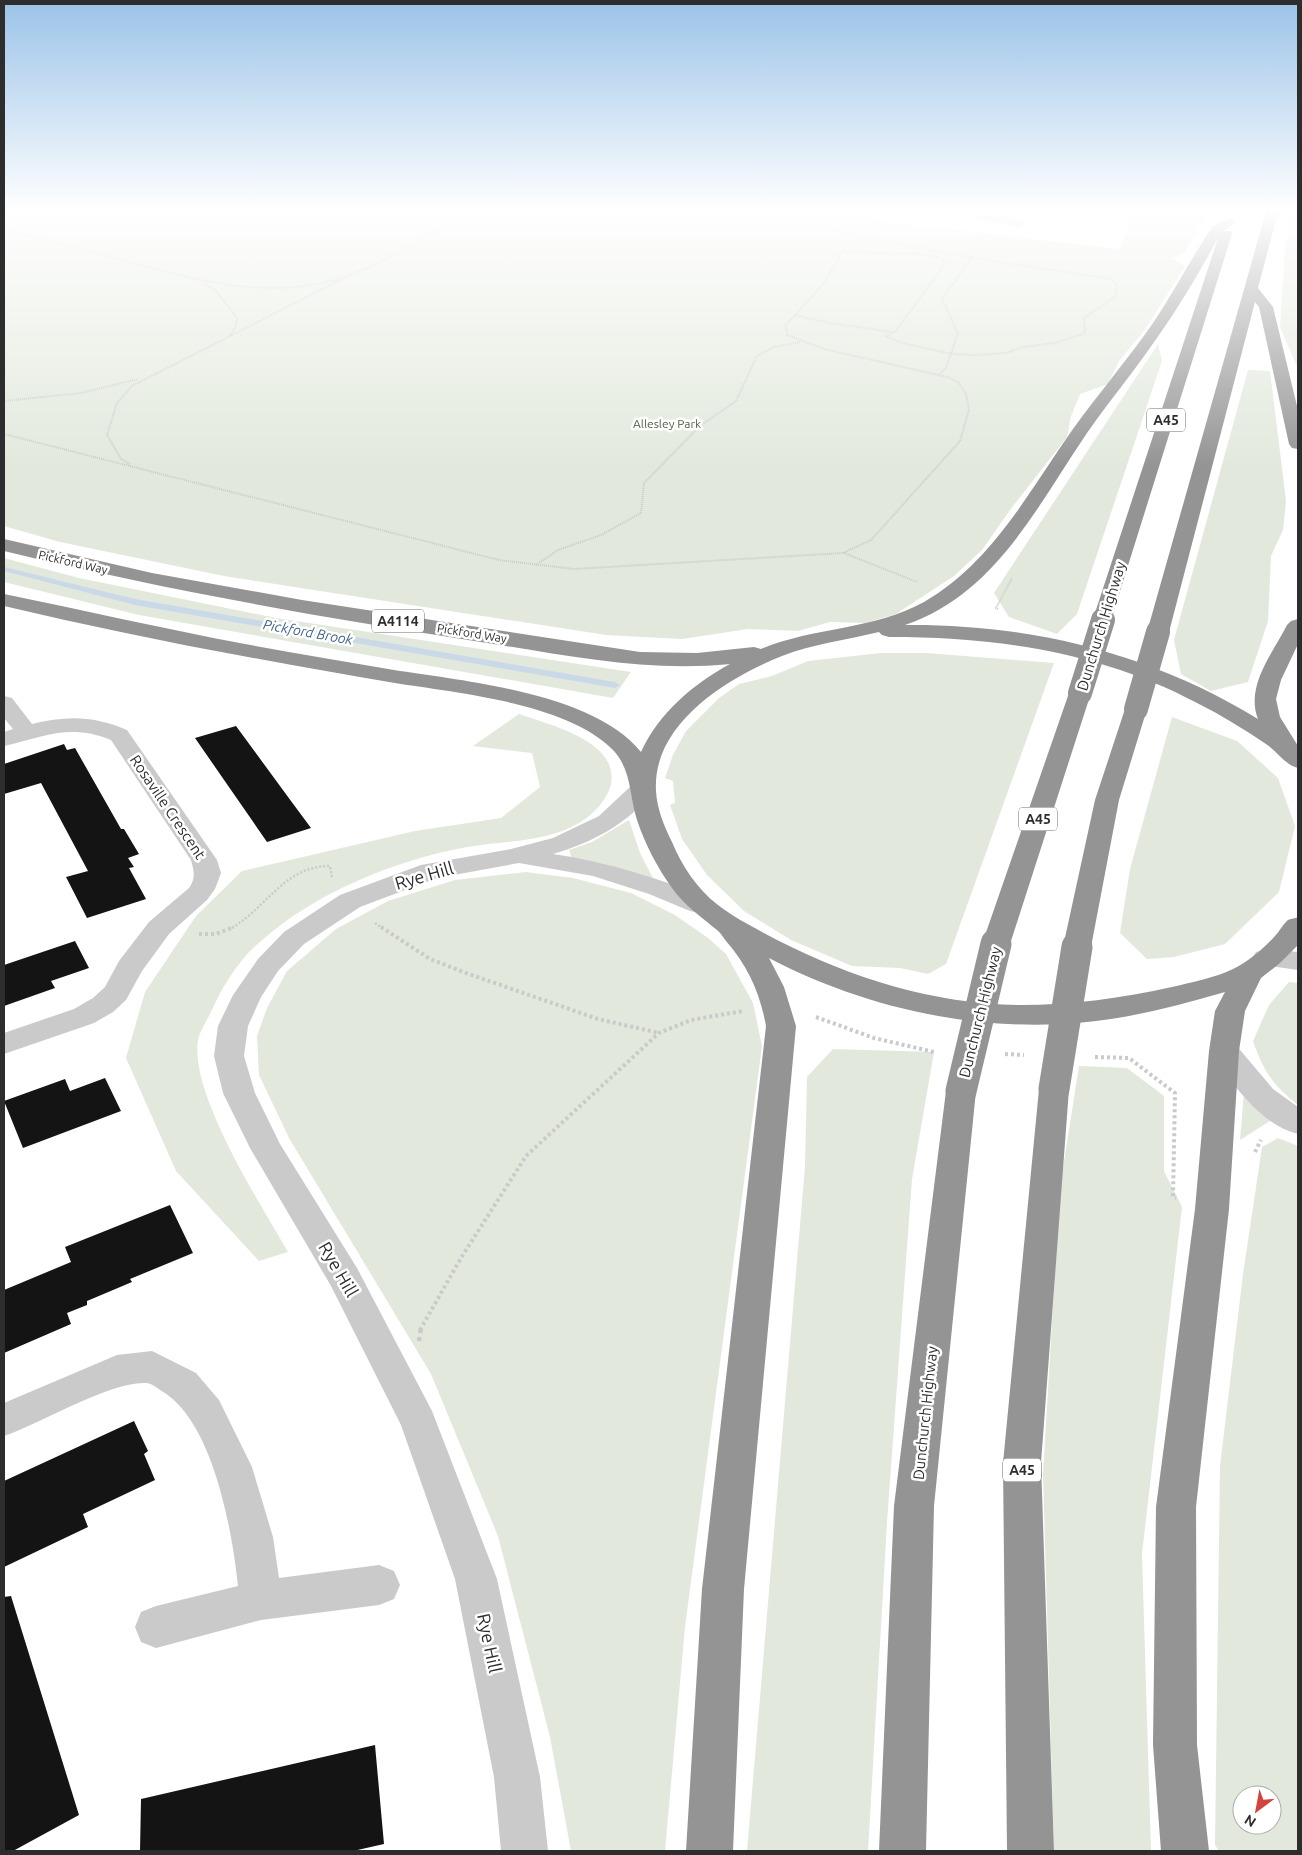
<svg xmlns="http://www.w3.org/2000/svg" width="1302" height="1855" viewBox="0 0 1302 1855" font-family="Ubuntu,sans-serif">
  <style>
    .green { fill: #e2e9dc; fill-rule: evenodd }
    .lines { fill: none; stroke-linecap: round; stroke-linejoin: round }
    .stream { fill: #c9d9e7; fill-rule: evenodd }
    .building { fill: #141414 }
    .path-far3 { stroke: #cacaca; stroke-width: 2; stroke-dasharray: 1 1; stroke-linecap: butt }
    .path-far2 { stroke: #cacaca; stroke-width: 2.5; stroke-dasharray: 2 2; stroke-linecap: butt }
    .path-far1 { stroke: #cacaca; stroke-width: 4; stroke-dasharray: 3 3; stroke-linecap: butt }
    .path { stroke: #cacaca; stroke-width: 4.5; stroke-dasharray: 4 4; stroke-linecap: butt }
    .minor { fill: #cacaca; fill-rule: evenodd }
    .highway { fill: #949494; fill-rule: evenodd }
    .highway-bridge-far2 { stroke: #949494; stroke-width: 18 }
    .highway-bridge-far1 { stroke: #949494; stroke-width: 24 }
    .highway-bridge { stroke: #949494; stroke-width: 31 }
    .labels { text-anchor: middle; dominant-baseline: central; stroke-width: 5; stroke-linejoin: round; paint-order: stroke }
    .far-park-label { font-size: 12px; fill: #4c643f; stroke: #fff }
    .far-street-label { font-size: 12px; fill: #2d2d2d; stroke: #fff }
    .shield { fill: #fff; stroke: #6c6c6c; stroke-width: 1 }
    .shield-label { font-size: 14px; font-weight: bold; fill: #2d2d2d }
    .far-water-label { font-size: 14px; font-style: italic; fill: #436587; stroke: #fff }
    .street-label { font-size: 15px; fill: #2d2d2d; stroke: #fff }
    .near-street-label { font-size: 18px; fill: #2d2d2d; stroke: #fff }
  </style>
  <rect width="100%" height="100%" fill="#fff"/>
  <path class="green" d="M 4,208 L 814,208 L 914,225 L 1120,249 L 1131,217 L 1182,208 L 1211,208 L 1184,253 L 1172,258 L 1185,266 L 1144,331 L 1119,361 L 1108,384 L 1080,394 L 1071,416 L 1067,437 L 1010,510 L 982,550 L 954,576 L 896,614 L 865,623 L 830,622 L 798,631 L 748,629 L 682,639 L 606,635 L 224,576 L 60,542 L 4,526 Z
    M 1293,208 L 1298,208 L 1298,369 L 1280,327 L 1285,249 Z
    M 1158,344 L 1162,361 L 1077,614 L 1057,634 L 1009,617 L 994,593 Z
    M 1248,370 L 1270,371 L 1286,501 L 1283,530 L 1271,556 L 1268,621 L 1248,682 L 1211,691 L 1181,674 L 1174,640 Z
    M 4,558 L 79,578 L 276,618 L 631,672 L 613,698 L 139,615 L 4,582 Z
    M 881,653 L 927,653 L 1054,663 L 946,964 L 928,974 L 900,968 L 852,966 L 791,940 L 744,911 L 707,875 L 682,839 L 670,805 L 675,803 L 673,781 L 665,778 L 673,755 L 686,731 L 719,698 L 739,684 L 772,676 L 808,661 Z
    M 519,714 C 550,725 619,741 611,784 C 609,795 598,809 589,816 C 556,843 506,840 467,847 C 395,860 315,893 261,941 C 239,959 222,987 211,1012 C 207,1020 202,1028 199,1036 C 185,1088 262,1206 288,1252 L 259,1261 L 176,1171 L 126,1058 L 145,992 L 196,916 L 242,871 L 415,831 L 501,818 L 540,787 L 532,753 L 473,746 Z
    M 1172,717 L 1237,741 L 1278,778 L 1295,826 L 1279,892 L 1225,944 L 1174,957 L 1147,959 L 1120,933 L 1130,869 Z
    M 629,820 L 640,853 L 653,878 L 604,864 L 572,858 L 569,850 L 592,842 Z
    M 526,872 L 573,878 L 631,893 L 675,915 L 708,938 L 726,954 L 753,1003 L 762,1046 L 685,1627 L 665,1851 L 571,1851 L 550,1737 L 498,1536 L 431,1374 L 289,1138 L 259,1075 L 257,1036 L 267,1008 L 287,971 L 336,929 L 388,901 L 455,880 Z
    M 1289,982 L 1298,983 L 1298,1105 C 1272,1084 1264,1072 1253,1041 L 1269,1005 Z
    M 833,1049 L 934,1052 L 912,1179 L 887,1522 L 868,1851 L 747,1851 L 805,1166 L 807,1077 Z
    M 1079,1066 L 1127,1068 L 1164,1096 L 1164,1171 L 1182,1207 L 1142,1554 L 1151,1851 L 1054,1851 L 1043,1474 L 1060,1187 Z
    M 1244,1092 L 1273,1119 L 1240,1140 Z
    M 1278,1138 L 1298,1146 L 1298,1851 L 1219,1851 L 1215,1845 L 1220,1466 L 1243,1274 L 1262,1147 ZM 1242,1795 L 1272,1795 L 1272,1825 L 1242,1825 Z"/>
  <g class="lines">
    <path class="stream" d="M 4,567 L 135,599 L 615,682 L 620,685 L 615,688 L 135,605 L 4,571 Z"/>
  </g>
  <path class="building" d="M 236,726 L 291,801 L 311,828 L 267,842 L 195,738 Z
    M 64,744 L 67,750 L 75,748 L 121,829 L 124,829 L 139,854 L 128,858 L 134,867 L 129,868 L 146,899 L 87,918 L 66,877 L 88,871 L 41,783 L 4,794 L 4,764 Z
    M 75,941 L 89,968 L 51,981 L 55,988 L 4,1006 L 4,965 Z
    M 105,1078 L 121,1111 L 23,1148 L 4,1101 L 65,1079 L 70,1091 Z
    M 170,1205 L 193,1253 L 130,1279 L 132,1282 L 87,1301 L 87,1305 L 67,1313 L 71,1324 L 4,1353 L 4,1290 L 71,1262 L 65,1247 Z
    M 134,1421 L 148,1451 L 144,1454 L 155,1480 L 83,1514 L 88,1527 L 4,1567 L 4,1481 Z
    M 11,1596 L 79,1815 L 13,1851 L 4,1851 L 4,1597 Z
    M 375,1745 L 384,1844 L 353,1851 L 140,1851 L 141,1799 Z"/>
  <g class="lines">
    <path class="path-far3" d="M 4,229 C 46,240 87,251 129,262 C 196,280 265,299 334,280 C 388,265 435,226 489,208
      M 842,252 L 923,254 L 942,259 L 945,264 L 895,332 L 885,336 L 902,343 L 952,354 L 976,355 L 1006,353 L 1023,347 L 1055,343 L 1085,333 L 1084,318 L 1115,297 L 1117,285 L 1112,279 L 998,262 L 845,234
      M 203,283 L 216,291 L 237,318 L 236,326 L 230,336
      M 795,315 L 829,323 L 893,332
      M 939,375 L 946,368 L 958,333 L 942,299 L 973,256
      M 4,401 L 81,393 L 138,379
      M 4,434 L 499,560 L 574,569 L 843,553 L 871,540 L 960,441 L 969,410 L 966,394 L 958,382 L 947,377 L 824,349 L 787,335 L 786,325 L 825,282 L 848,241 C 835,216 757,212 729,208
      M 130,464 L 121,459 L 107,435 L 117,403 L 132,386 L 344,278
      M 844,553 L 917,582
      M 536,565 L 558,550 L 601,535 L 641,513 L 644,483 L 700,426 L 736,401 L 757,356 L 774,347 L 801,342
      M 998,609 L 996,608 L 1012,578"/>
    <path class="path-far2" d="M 375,923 L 382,928
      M 232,928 C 268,906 285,866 330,866 L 332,877"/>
    <path class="path-far1" d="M 381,927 L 430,959 L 466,973 L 598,1019 L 659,1033
      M 199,934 L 216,934 L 234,927
      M 816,1017 L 874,1038 L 934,1052
      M 1005,1054 L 1024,1055
      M 1095,1057 L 1129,1058 L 1175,1093 L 1173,1197 L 1176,1198
      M 1255,1152 L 1261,1140
      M 420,1330 L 461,1258 L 526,1156 L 659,1033 L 691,1020 L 743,1011"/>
    <path class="path" d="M 419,1341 L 421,1328"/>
    <path class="minor" d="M 981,214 L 1002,215 L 1023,221 L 1025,224 L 1019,228 L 1001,223 L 977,221 L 975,218 L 977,215 Z
      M 4,696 L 12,698 L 32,724 C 67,715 95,716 127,730 L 217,860 L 221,873 L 215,889 L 207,900 L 169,934 L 142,971 L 126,1000 L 113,1012 L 94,1023 L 4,1054 L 4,1033 L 74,1009 L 93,998 L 105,987 L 119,961 L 149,922 L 189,888 C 196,878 194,871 191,860 L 111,740 C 70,723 44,737 4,746 L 4,732 L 13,729 L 4,718 Z
      M 642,782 L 651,784 L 654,789 C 631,823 591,843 553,854 C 608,862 659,878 710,899 L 714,905 L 710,911 L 700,913 L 690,911 L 649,894 L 593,876 L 519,863 L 437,878 L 360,907 L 304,944 L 278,971 L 261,997 L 248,1026 L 244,1056 L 255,1093 L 280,1144 L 357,1268 L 432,1411 L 497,1579 L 540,1777 L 548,1851 L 501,1851 L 494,1777 L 455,1579 L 401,1425 L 331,1286 L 250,1148 L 223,1093 L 214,1056 L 218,1026 L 233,995 L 258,959 L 284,932 L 340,895 L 421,865 L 511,849 L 553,838 L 599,816 L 633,784 Z
      M 1266,949 L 1298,952 L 1298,970 L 1256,964 L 1252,958 L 1256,952 Z
      M 1224,1041 L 1235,1044 L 1273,1089 L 1298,1107 L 1298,1134 C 1261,1125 1236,1087 1213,1058 L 1209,1051 L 1213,1044 Z
      M 152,1351 L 196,1373 L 219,1400 L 252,1467 L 273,1537 L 279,1578 L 379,1565 L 394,1571 L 400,1585 L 394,1599 L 379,1605 L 261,1620 L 156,1648 L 141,1642 L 135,1627 L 141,1612 L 156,1606 L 238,1586 C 232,1530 213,1419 160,1390 C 156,1387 151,1383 146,1383 C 111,1381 41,1423 4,1436 L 4,1403 L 117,1355 Z"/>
    <path class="highway" d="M 1267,208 L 1279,208 L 1258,288 L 1273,307 L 1298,410 L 1298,449 L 1292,448 L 1289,444 L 1259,307 L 1255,302 L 1169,632 L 1166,637 L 1158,638 L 1150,637 L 1147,632 Z
      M 1230,218 L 1236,222 L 1223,231 L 1231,231 L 1232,234 L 1110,623 L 1103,625 L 1096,623 L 1093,619 L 1218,238 C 1200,271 1181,304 1159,335 C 1136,369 1110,400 1087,433 C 1037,506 996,594 905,625 C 1031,624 1150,653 1258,719 C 1245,686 1273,653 1287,625 L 1291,621 L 1298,619 L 1298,644 L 1281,680 L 1276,699 L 1280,717 L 1298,746 L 1298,768 C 1285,765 1277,751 1266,744 C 1244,729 1221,715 1197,703 C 1101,652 997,637 889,637 L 882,635 L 879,632 C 846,640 813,644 782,656 C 727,678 652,724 656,791 C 657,809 664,826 672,842 C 682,866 697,889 718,905 C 736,919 757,929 777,940 C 854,979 934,1004 1020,1005 C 1072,1005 1122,998 1172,987 C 1193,982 1214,978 1233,969 C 1249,961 1263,949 1275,936 C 1279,932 1283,924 1288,920 C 1289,919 1297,918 1298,917 L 1298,945 L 1280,963 L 1261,978 L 1245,1011 L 1239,1051 L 1229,1209 L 1196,1507 L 1197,1745 L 1209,1851 L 1161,1851 L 1153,1745 L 1156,1507 L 1195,1209 L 1209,1051 L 1215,1011 L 1225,992 C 1193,1001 1161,1010 1129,1016 C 1007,1039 878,1015 769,958 L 784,987 L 796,1026 L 744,1589 L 733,1851 L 686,1851 L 702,1589 L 766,1026 C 760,993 748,966 726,941 C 723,937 720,932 717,930 C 700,916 685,906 672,888 C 657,867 645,844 637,820 C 629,795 632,769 612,749 C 566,703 457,693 395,683 C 346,675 297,666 248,657 C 166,642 85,625 4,606 L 4,594 C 84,610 164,629 245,644 C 294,653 344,661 394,670 C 464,681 594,693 641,752 C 659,713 693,684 730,664 C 642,673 555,653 468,640 C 312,616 157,588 4,551 L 4,539 L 152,573 L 302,600 L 640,652 L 697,653 L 754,647 L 761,649 C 813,627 874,630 924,602 C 993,562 1029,491 1073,429 C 1099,393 1128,359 1153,323 C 1174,292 1191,258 1213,226 Z
      M 1080,686 L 1088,688 L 1091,693 L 1010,944 L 1006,950 L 996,953 L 986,950 L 982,944 L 1069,693 L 1072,688 Z
      M 1136,702 L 1144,704 L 1147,709 L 1119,800 L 1091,947 L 1087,953 L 1077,956 L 1067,953 L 1063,947 L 1095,800 L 1125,709 L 1128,704 Z
      M 1054,1078 L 1065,1081 L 1069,1089 L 1041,1463 L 1054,1851 L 1007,1851 L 1003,1463 L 1039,1089 L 1043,1081 Z
      M 961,1080 L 972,1083 L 976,1091 L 934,1506 L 926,1851 L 879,1851 L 894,1506 L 946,1091 L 950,1083 Z"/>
    <path class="highway-bridge-far2" d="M 1102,621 L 1103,619"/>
    <path class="highway-bridge-far1" d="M 1080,693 L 1103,620
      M 1136,709 L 1158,632"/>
    <path class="highway-bridge" d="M 1054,1089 L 1077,947
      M 961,1091 L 996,944"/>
  </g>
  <linearGradient id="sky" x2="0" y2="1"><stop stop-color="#9bc3e8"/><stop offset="0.45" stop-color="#fff"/><stop offset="1" stop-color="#fff" stop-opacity="0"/></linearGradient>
  <rect width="1302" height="467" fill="url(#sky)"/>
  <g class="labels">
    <g class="far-park-label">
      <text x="667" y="423">Allesley Park</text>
    </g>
    <g class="far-street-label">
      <text transform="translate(73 562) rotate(13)">Pickford Way</text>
      <text transform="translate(472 633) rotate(9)">Pickford Way</text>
    </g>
    <g class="shield">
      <rect x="1147" y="408.5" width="38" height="23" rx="4"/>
      <rect x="372" y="609.5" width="52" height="23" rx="4"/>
      <rect x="1019" y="807.5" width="38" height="23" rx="4"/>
      <rect x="1003" y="1458.5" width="38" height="23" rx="4"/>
    </g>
    <g class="shield-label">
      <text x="1166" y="420">A45</text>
      <text x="398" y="621">A4114</text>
      <text x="1038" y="819">A45</text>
      <text x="1022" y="1470">A45</text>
    </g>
    <g class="far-water-label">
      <text transform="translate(308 632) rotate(10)">Pickford Brook</text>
    </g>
    <g class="street-label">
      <text transform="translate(1101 626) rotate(-73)">Dunchurch Highway</text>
      <text transform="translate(168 807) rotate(56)">Rosaville Crescent</text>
      <text transform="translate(980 1012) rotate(-76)">Dunchurch Highway</text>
      <text transform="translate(925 1413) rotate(-84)">Dunchurch Highway</text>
    </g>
    <g class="near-street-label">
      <text transform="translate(424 875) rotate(-16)">Rye Hill</text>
      <text transform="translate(339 1269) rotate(60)">Rye Hill</text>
      <text transform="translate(490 1643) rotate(78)">Rye Hill</text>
    </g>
  </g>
  <rect width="1302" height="1855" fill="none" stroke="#2d2d2d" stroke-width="10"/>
  <g transform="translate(1257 1810) rotate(212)"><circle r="24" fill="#ffffff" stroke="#ababab"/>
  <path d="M0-4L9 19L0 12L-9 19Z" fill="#d4443f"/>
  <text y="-8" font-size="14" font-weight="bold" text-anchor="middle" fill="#2d2d2d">N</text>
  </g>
</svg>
